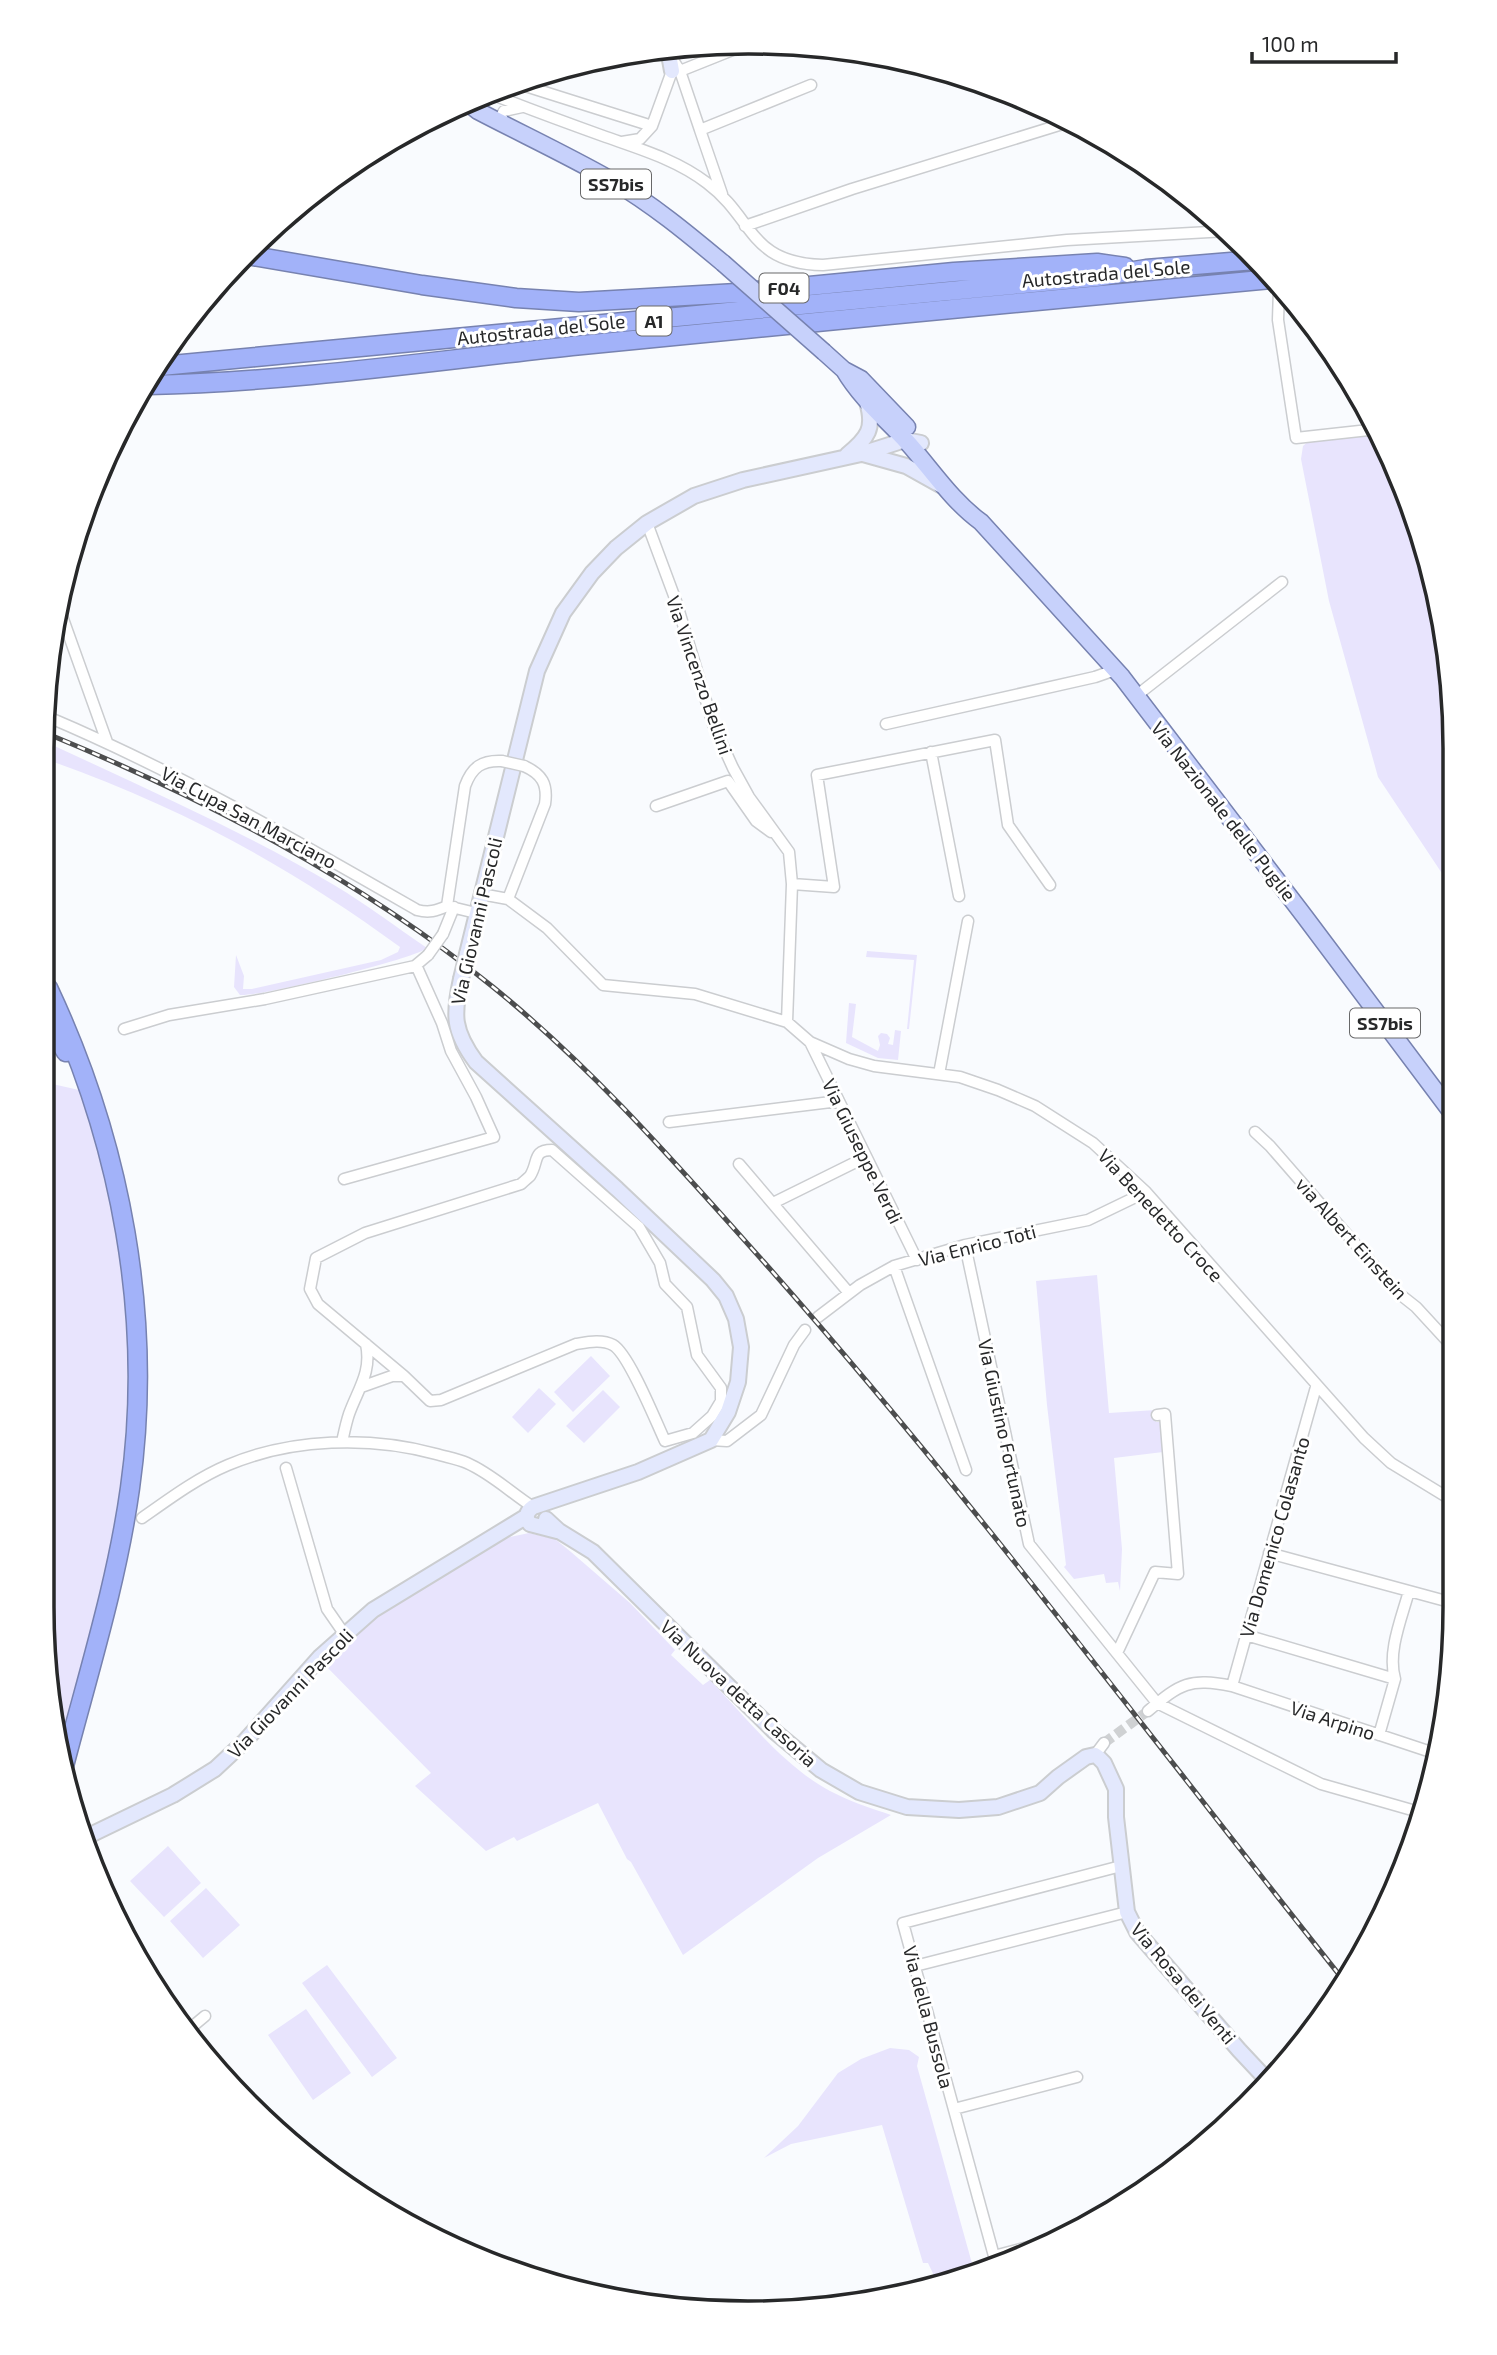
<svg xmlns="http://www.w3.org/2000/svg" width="1497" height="2355" viewBox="0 0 1497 2355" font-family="'Exo 2',sans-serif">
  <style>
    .green { fill: #e8e4fd }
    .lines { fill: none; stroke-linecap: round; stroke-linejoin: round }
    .street-tunnel { stroke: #cfd1d3; stroke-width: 10; stroke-dasharray: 10 5; stroke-linecap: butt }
    .street-casing { stroke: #cbcdd0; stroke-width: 13 }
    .secondary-casing { stroke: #cbcdd0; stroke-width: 18 }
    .primary-casing { stroke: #7782b0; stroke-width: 19 }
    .highway-casing { stroke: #7782b0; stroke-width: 21 }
    .street { stroke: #fff; stroke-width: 10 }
    .secondary { stroke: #e3e8fd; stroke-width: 14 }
    .primary { stroke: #c7d1fb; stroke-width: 16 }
    .highway { stroke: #a2b2f9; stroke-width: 18 }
    .rail-casing { stroke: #4c4d4e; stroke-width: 5 }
    .rail { stroke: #fff; stroke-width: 2.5; stroke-dasharray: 8; stroke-linecap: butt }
    .street-bridge-casing { stroke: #cbcdd0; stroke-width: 13; stroke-linecap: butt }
    .secondary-bridge-casing { stroke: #cbcdd0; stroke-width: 18; stroke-linecap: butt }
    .primary-bridge-casing { stroke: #7782b0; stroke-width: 19; stroke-linecap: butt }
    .street-bridge { stroke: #fff; stroke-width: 10 }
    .secondary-bridge { stroke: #e3e8fd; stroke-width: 14 }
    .primary-bridge { stroke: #c7d1fb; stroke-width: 16 }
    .labels { text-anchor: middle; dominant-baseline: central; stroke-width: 6; stroke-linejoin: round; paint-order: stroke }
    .shield { fill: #fff; stroke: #686869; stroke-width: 2 }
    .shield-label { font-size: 18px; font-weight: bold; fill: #272829 }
    .street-label { font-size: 19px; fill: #272829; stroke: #fff }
    .rim { fill: none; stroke: #272829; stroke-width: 3.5 }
  </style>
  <rect width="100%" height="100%" fill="#f9fbfe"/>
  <path class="green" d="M 1380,433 L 1431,565 L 1454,703 L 1453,890 L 1378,777 L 1329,601 L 1301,459 L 1303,446 L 1311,439 Z
    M 48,743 C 145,788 242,831 334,885 C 366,904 396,927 427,948 C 415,959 259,997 240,995 L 234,987 L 236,955 L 244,976 L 243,989 L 252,989 L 381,960 L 398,952 L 400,947 C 291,867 177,805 48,760 Z
    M 867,951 L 917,955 L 909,1029 L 907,1029 L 914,960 L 866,957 Z
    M 849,1003 L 856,1004 L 852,1037 L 878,1051 L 880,1045 L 878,1036 L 881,1033 L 887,1034 L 890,1038 L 888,1044 L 893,1045 L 895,1030 L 901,1031 L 898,1060 L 878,1058 L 846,1043 Z
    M 48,1083 L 79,1090 C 130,1232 138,1372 116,1521 C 111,1554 102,1587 93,1620 C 82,1662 71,1705 60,1748 L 48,1699 Z
    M 1097,1275 L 1109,1413 L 1156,1410 L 1156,1422 L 1161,1422 L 1163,1452 L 1114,1458 L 1122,1549 L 1120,1591 L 1118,1582 L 1106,1583 L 1104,1574 L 1074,1579 L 1064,1567 L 1066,1565 L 1047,1405 L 1036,1281 Z
    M 591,1356 L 610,1376 L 573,1412 L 554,1392 Z
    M 539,1388 L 556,1404 L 528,1433 L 512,1417 Z
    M 603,1390 L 620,1407 L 584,1443 L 566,1426 Z
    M 529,1533 L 555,1539 L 571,1552 L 630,1603 L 675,1650 L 671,1655 L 703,1685 L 710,1680 C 747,1718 782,1765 830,1791 C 849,1801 870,1808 891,1815 L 818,1858 L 683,1955 L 631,1862 L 627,1859 L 598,1803 L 517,1841 L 514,1837 L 486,1851 L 415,1786 L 431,1773 L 322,1662 L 377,1614 L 493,1544 L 510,1537 Z
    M 168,1846 L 201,1883 L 164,1917 L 130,1881 Z
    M 206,1888 L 240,1925 L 203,1958 L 170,1921 Z
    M 327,1965 L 397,2058 L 372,2077 L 302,1983 Z
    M 306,2009 L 351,2073 L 313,2100 L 268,2035 Z
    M 890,2048 L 909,2050 L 919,2057 L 917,2066 L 973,2267 L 981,2270 L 939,2286 L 928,2263 L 923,2263 L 882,2125 L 791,2144 L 764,2158 L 798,2126 L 838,2073 L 861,2059 Z"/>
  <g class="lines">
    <path class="street-tunnel" d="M 1104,1743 L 1148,1711"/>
    <defs>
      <path id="street" d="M 673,60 L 680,71 L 700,130 L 811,85
        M 519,84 L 652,126
        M 491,94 C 529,109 567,123 606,137 C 640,149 677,160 707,183 C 755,219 748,263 823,265 L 1067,240 L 1227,231
        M 498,122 L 504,111 L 522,107
        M 700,130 L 722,194
        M 622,142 L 640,139 L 652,126 L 672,71 L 680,71 L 745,45
        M 745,226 L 852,189 L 1069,122
        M 1279,289 L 1278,320 L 1296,438 L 1378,429
        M 1279,302 L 1293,301
        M 647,523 L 676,601 L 713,724 L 733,768 L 749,797 L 789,852 L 792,884 L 787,1022
        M 58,605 L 107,742
        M 1136,696 L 1282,582
        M 48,717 C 176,771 297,841 417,910 C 429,913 436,911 447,906
        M 886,724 L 1095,677 L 1115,670
        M 931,752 L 959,896
        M 656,806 L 728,781 L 756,821 L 771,832
        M 792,884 L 834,887 L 817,775 L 995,740 L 1008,825 L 1050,885
        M 481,894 L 508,899 L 547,928 L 603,985 L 695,994 L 787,1022 L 810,1042 L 849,1059 L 874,1066 L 960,1077 L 998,1090 L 1035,1106 L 1093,1143 L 1146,1192 L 1364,1438 L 1391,1463 L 1450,1499
        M 508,899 L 545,804 C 548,784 542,774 524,766
        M 447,906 L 465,786 C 472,767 482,760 502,761
        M 447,906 L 476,913
        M 443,934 L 454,907
        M 124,1029 L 169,1015 L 265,999 L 415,966 L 428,955
        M 810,1042 L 917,1260
        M 939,1074 L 968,921
        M 669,1122 L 839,1101
        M 1255,1132 L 1270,1146 L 1397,1292 L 1416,1307 L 1451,1345
        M 739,1164 L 849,1293
        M 344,1179 L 494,1137 L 476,1097 L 451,1051 L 442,1023 L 416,965
        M 773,1203 L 866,1157
        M 965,1245 L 1029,1544 L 1157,1703 L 1321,1784 L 1419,1812
        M 894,1266 L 966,1470
        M 818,1317 L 860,1285 L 894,1266 L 965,1245 L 1088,1220 L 1146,1192
        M 361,1387 L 392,1376 L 404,1376 L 430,1401 L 441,1400 L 576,1344 C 588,1342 602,1339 613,1345 C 629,1354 656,1422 665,1441 L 693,1433 L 712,1416 L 721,1401 L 721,1388 L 697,1355 L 687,1307 L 665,1284 L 660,1263 L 639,1227 L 552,1150 C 532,1150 539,1162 530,1176 C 529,1177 521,1184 521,1184 L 365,1233 L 316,1258 L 310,1289 L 318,1304 L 404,1376
        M 711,1440 L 727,1441 L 761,1415 L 794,1345 L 805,1330
        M 342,1442 C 344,1433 346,1423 349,1414 C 358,1389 372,1372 366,1344
        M 286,1468 L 327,1609 L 345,1635
        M 142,1518 C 169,1499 197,1478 228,1465 C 292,1438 370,1436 436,1454 C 446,1457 458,1459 467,1463 C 492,1474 511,1493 533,1507
        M 1269,1553 L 1446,1601
        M 1246,1635 L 1395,1679
        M 1117,1653 L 1155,1572 L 1178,1574 L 1165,1414 L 1157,1415
        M 1232,1686 L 1316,1387
        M 1148,1711 C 1181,1683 1189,1678 1232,1686 L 1434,1753
        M 1379,1735 L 1395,1679 C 1387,1652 1402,1617 1409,1591
        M 1095,1755 L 1104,1743
        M 915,1966 L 1127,1912
        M 187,2031 L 205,2016
        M 954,2109 L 1077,2077
        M 1066,2237 L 994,2256 L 903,1923 L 1121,1866"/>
      <path id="secondary" d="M 668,49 L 672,71
        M 863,454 L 906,466 L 940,485
        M 847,455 C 868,438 875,428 867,402
        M 467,954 L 537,671 L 563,613 L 592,573 L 616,548 L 647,523 L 694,496 L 743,480 L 861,454 L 905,440 L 921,443
        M 461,979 C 453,1015 453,1031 476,1062 L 617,1189 L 713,1280 L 726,1296 L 736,1319 L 741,1347 L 738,1382 L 728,1412 L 711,1440 L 638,1472 L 533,1507 C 526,1512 525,1518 530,1524 L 557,1531
        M 546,1519 L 559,1531 L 593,1552 L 774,1731 L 821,1770 L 859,1792 L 907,1807 L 959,1810 L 998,1807 L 1040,1793 L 1058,1777 L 1086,1757 L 1095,1755 L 1098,1757 L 1104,1763 L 1116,1789 L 1116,1817 L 1127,1912 L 1137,1932 L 1239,2050 L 1269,2082
        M 82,1839 L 173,1795 L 215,1769 L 245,1741 L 320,1657 L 373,1610 L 527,1516"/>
      <path id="primary" d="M 468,103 L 478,111 C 522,134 567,155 611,180 C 652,204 687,233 723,263
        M 824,352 L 844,370 L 861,379 L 907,427
        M 844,370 C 861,399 886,419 908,443 C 932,470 952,501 981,522 L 1122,677 L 1305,917 L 1452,1113"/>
      <path id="highway" d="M 247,255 L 422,285 L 516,298 L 579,302 L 737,293 L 954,272 L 1097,263 L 1125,267
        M 161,366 L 1096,277 L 1146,269 L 1255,260
        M 149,385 C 289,382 433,361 572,346 C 805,323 1039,300 1272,279
        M 48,988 C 121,1143 154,1318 130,1488 C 117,1582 88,1674 64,1766
        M 48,1022 L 66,1052"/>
    </defs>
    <use href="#street" class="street-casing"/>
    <use href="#secondary" class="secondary-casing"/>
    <use href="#primary" class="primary-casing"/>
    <use href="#highway" class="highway-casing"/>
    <use href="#street" class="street"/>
    <use href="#secondary" class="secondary"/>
    <use href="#primary" class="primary"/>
    <use href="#highway" class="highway"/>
    <defs>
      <path id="rail" d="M 48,734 C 206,799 359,879 493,987 C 593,1068 677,1165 763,1261 C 968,1492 1152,1740 1345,1982"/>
    </defs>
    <use href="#rail" class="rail-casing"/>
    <use href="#rail" class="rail"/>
    <defs>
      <path id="street-bridge" d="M 502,761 L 524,766
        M 428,955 L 443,934"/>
      <path id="secondary-bridge" d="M 461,979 L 467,954"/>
      <path id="primary-bridge" d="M 723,263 L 824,352"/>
    </defs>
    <use href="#street-bridge" class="street-bridge-casing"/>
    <use href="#secondary-bridge" class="secondary-bridge-casing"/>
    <use href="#primary-bridge" class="primary-bridge-casing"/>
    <use href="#street-bridge" class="street-bridge"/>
    <use href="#secondary-bridge" class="secondary-bridge"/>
    <use href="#primary-bridge" class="primary-bridge"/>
  </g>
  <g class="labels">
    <g class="shield">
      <rect x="581" y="169.5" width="70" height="29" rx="5"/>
      <rect x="759.5" y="273.5" width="49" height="29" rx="5"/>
      <rect x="636.5" y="306.5" width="35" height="29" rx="5"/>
      <rect x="1350" y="1008.5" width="70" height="29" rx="5"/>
    </g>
    <g class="shield-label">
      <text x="616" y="184">SS7bis</text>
      <text x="784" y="288">F04</text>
      <text x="654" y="321">A1</text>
      <text x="1385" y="1023">SS7bis</text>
    </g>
    <g class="street-label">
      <text transform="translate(1106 273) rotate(-5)">Autostrada del Sole</text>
      <text transform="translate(541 329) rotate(-6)">Autostrada del Sole</text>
      <text transform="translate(700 675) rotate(71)">Via Vincenzo Bellini</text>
      <text transform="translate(1224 811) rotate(52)">Via Nazionale delle Puglie</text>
      <text transform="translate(249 817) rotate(28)">Via Cupa San Marciano</text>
      <text transform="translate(476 921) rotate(-77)">Via Giovanni Pascoli</text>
      <text transform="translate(863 1151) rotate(64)">Via Giuseppe Verdi</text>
      <text transform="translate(1161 1215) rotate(47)">Via Benedetto Croce</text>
      <text transform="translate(1352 1238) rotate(48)">via Albert Einstein</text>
      <text transform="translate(977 1245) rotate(-14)">Via Enrico Toti</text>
      <text transform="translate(1005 1433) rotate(78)">Via Giustino Fortunato</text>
      <text transform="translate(1274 1537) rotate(-74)">Via Domenico Colasanto</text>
      <text transform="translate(290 1693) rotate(-46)">Via Giovanni Pascoli</text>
      <text transform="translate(739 1693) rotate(43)">Via Nuova detta Casoria</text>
      <text transform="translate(1333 1720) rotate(18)">Via Arpino</text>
      <text transform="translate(1184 1983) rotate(50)">Via Rosa dei Venti</text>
      <text transform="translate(929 2017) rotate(75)">Via della Bussola</text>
    </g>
  </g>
  <path d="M0 0H1497V2355H0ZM748 54H749A694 694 0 0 1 1443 748V1607A694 694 0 0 1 749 2301H748A694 694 0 0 1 54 1607V748A694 694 0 0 1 748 54Z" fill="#fff" fill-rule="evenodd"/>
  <path class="rim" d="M748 54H749A694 694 0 0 1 1443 748V1607A694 694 0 0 1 749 2301H748A694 694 0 0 1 54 1607V748A694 694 0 0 1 748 54Z"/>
  <path d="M1252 52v10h144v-10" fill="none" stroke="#272829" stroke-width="3.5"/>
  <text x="1262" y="52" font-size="21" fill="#272829" stroke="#ffffff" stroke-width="5" paint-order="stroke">100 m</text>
</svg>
